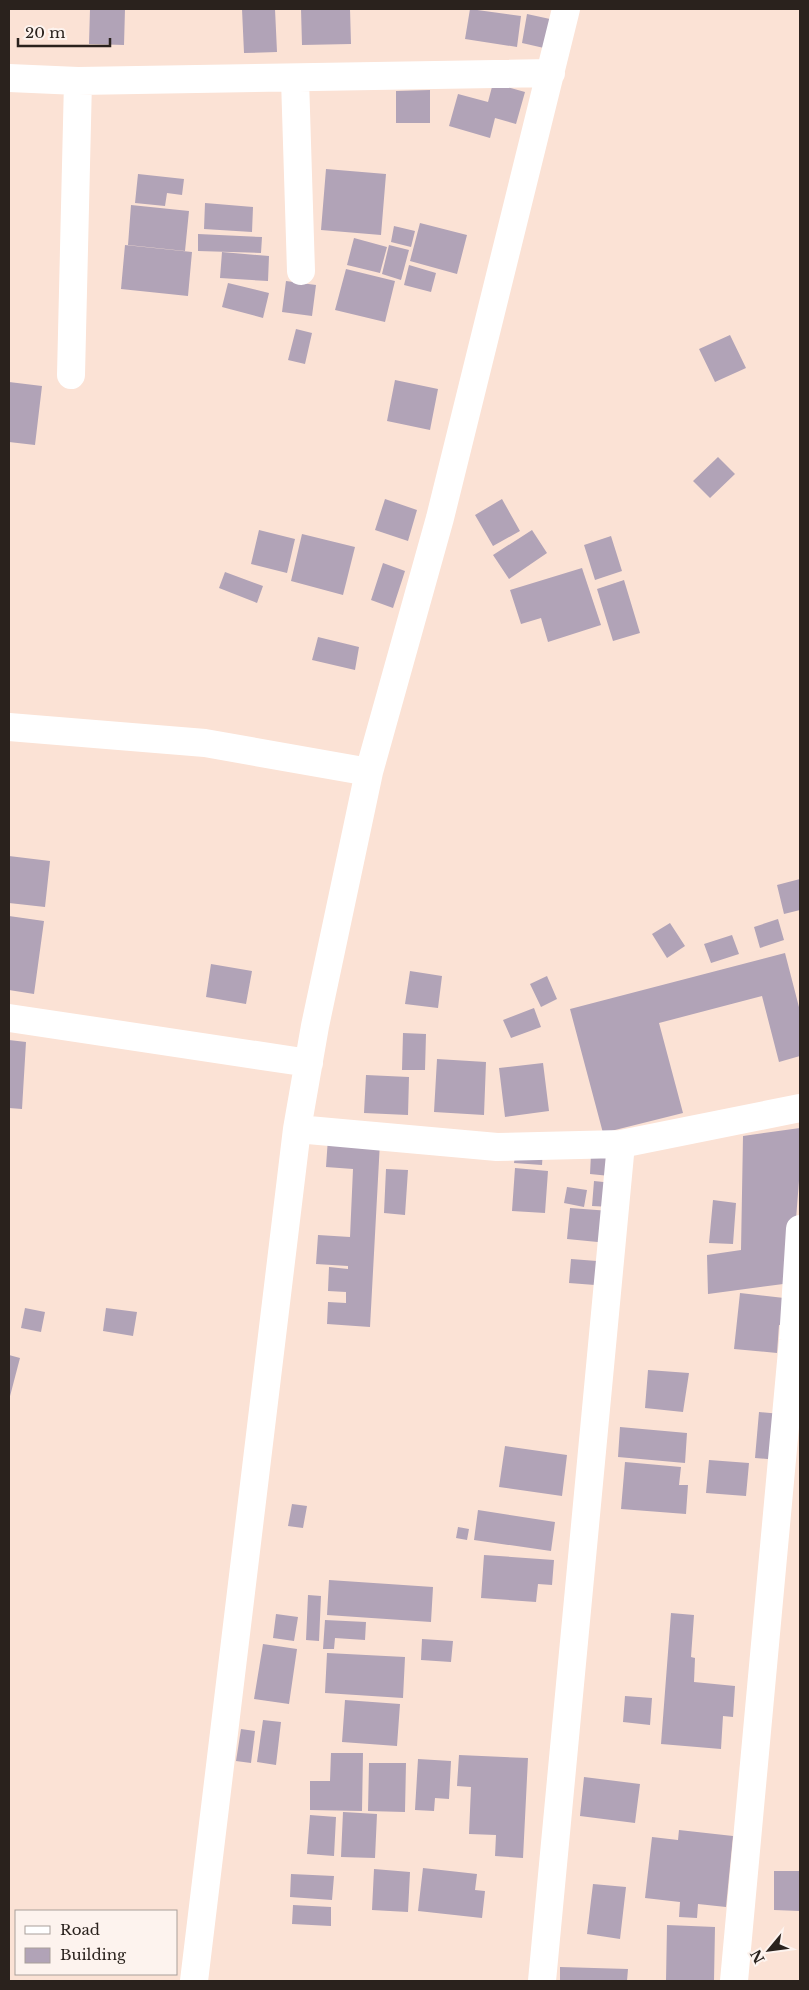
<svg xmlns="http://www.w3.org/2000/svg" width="809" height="1990" viewBox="0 0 809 1990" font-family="'Libre Baskerville',serif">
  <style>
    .building { fill: #b1a3b7 }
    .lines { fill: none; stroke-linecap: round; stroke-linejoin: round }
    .minor { stroke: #fff; stroke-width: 28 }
  </style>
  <rect width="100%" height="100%" fill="#fbe2d5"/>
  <path class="building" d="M 90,9 L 125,9 L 124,45 L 89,44 Z
    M 242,9 L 275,9 L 277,52 L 244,53 Z
    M 301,9 L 350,9 L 351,44 L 302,45 Z
    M 470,9 L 521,16 L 517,47 L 465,39 Z
    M 527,14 L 550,19 L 544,48 L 522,43 Z
    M 493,83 L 525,92 L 516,124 L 495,118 L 490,138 L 449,126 L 458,94 L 488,102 Z
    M 430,90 L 430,123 L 396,123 L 396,91 Z
    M 326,169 L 386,174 L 381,235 L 321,230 Z
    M 138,174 L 184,179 L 182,195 L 167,193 L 165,206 L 135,203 Z
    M 205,203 L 253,207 L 252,232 L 204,229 Z
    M 131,205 L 189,211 L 185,251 L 128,245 Z
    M 420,223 L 467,235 L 457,274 L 410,261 Z
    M 394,226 L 415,231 L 411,247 L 391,242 Z
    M 198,234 L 262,237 L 261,253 L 198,251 Z
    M 354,238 L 387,247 L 380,273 L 347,265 Z
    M 125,245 L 192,252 L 188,296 L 121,289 Z
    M 389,245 L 409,250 L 401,280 L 382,274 Z
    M 222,252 L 269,256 L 268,281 L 220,278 Z
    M 409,265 L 436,273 L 431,292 L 404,285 Z
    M 346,269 L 395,281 L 385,322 L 335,310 Z
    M 286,281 L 316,285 L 312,316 L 282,312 Z
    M 228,283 L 269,293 L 263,318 L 222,307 Z
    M 296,329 L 312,333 L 305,364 L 288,360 Z
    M 730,335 L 746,368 L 715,382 L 699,349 Z
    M 395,380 L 438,389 L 430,430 L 387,421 Z
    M 9,382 L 42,386 L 35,445 L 9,442 Z
    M 718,457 L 735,474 L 710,498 L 693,481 Z
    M 385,499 L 417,510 L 408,541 L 375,530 Z
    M 502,499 L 520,531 L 493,546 L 475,515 Z
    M 259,530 L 295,539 L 287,573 L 251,564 Z
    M 532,530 L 547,553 L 509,579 L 493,555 Z
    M 302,534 L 355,547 L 343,595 L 291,581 Z
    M 611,536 L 622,571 L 595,580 L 584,545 Z
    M 383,563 L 405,571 L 393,608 L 371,600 Z
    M 582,568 L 601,625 L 548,642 L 541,618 L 521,624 L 510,590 Z
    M 225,572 L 263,586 L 257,603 L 219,588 Z
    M 624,580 L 640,633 L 613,641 L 597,589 Z
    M 318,637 L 359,647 L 355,670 L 312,660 Z
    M 9,856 L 50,861 L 45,907 L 9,903 Z
    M 800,879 L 800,910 L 784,914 L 777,885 Z
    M 9,916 L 44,921 L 34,994 L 9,990 Z
    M 778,919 L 784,940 L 760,948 L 754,927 Z
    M 670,923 L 685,946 L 667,958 L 652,934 Z
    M 732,935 L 739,954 L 711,963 L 704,944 Z
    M 785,953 L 800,1011 L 800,1056 L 779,1062 L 762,996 L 659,1023 L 683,1113 L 603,1133 L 570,1009 Z
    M 211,964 L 252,971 L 246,1004 L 206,997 Z
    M 410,971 L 442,976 L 438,1008 L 405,1004 Z
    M 547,976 L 557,999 L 541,1007 L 530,984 Z
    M 534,1008 L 541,1027 L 511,1038 L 503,1020 Z
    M 403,1033 L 426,1034 L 425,1070 L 402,1070 Z
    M 9,1040 L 26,1042 L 22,1109 L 9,1108 Z
    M 437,1059 L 486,1062 L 484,1115 L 434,1112 Z
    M 543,1063 L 549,1111 L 505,1117 L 499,1068 Z
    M 366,1075 L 409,1077 L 408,1115 L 364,1113 Z
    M 800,1128 L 800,1168 L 791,1283 L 708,1294 L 707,1255 L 741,1250 L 743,1136 Z
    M 328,1138 L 380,1142 L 370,1327 L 327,1324 L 328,1302 L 346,1303 L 346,1292 L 328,1291 L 329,1267 L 348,1269 L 348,1266 L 316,1264 L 318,1235 L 350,1237 L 353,1169 L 326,1167 Z
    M 516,1148 L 543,1150 L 542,1165 L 514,1163 Z
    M 591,1154 L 611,1156 L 610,1176 L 590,1174 Z
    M 515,1168 L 548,1171 L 545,1213 L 512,1211 Z
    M 386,1169 L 408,1170 L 405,1215 L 384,1213 Z
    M 594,1181 L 613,1183 L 611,1207 L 592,1206 Z
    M 567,1187 L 587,1190 L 584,1207 L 564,1203 Z
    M 713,1200 L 736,1203 L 733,1244 L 709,1243 Z
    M 570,1208 L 610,1211 L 608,1243 L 567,1239 Z
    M 571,1259 L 597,1261 L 595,1285 L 569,1283 Z
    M 740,1293 L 793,1299 L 790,1326 L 779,1325 L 777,1353 L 734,1349 Z
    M 25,1308 L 45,1312 L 41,1332 L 21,1328 Z
    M 106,1308 L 137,1312 L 133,1336 L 103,1331 Z
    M 9,1355 L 20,1358 L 9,1400 Z
    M 648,1370 L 689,1373 L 683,1412 L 645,1408 Z
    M 759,1412 L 781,1414 L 778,1460 L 755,1458 Z
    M 620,1427 L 687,1433 L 685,1463 L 618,1457 Z
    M 505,1446 L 567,1455 L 562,1496 L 499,1487 Z
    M 709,1460 L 749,1463 L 746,1496 L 706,1493 Z
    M 625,1462 L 681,1467 L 679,1485 L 688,1485 L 686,1514 L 621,1509 Z
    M 292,1504 L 307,1506 L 303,1528 L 288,1526 Z
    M 478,1510 L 555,1522 L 551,1551 L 474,1540 Z
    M 458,1527 L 469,1529 L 467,1540 L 456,1538 Z
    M 484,1555 L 554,1560 L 552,1585 L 538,1584 L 536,1602 L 481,1598 Z
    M 329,1580 L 433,1587 L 431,1622 L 327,1615 Z
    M 308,1595 L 321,1596 L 319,1641 L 306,1640 Z
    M 671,1613 L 694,1615 L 691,1657 L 695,1658 L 694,1682 L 735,1686 L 733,1717 L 723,1716 L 721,1749 L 661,1744 Z
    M 276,1614 L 298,1617 L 294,1641 L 273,1638 Z
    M 325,1620 L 366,1622 L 365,1640 L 335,1638 L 334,1649 L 323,1649 Z
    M 422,1639 L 453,1641 L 451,1662 L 421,1660 Z
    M 263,1644 L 297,1649 L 289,1704 L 254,1699 Z
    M 327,1653 L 405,1657 L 403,1698 L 325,1693 Z
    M 625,1696 L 652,1698 L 650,1725 L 623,1722 Z
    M 345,1700 L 400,1704 L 397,1746 L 342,1742 Z
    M 263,1720 L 281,1722 L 276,1765 L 257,1762 Z
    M 241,1729 L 255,1731 L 251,1763 L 236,1761 Z
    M 331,1753 L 363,1753 L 362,1811 L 310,1810 L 310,1781 L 330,1781 Z
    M 459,1755 L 528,1758 L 523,1858 L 495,1856 L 496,1835 L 469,1834 L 471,1787 L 457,1786 Z
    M 418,1759 L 451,1761 L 449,1799 L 435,1798 L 434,1811 L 415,1810 Z
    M 369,1763 L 406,1763 L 405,1812 L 368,1811 Z
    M 584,1777 L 640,1784 L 635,1823 L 580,1816 Z
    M 343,1812 L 377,1814 L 375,1858 L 341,1857 Z
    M 310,1815 L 336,1817 L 334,1856 L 307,1854 Z
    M 679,1830 L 733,1836 L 726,1907 L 698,1904 L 697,1918 L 679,1917 L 680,1902 L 645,1898 L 652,1837 L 678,1840 Z
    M 423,1868 L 477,1874 L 475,1890 L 485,1891 L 482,1918 L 418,1911 Z
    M 374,1869 L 410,1872 L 408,1912 L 372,1910 Z
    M 774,1871 L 800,1871 L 800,1911 L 774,1910 Z
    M 291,1874 L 334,1876 L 332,1900 L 290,1897 Z
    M 593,1884 L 626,1887 L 620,1939 L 587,1934 Z
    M 293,1905 L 331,1907 L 331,1926 L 292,1924 Z
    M 667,1925 L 715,1927 L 714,1981 L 666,1981 Z
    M 560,1967 L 628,1969 L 627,1981 L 560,1981 Z"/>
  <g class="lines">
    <path class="minor" d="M 9,78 L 78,81 L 551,73
      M 295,79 L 301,271
      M 71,375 L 78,81
      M 9,727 L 205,743 L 369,772
      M 9,1018 L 309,1063
      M 297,1129 L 497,1147 L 621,1144 L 800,1108
      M 194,1981 L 297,1129 L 315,1026 L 369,772 L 440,518 L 566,9
      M 542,1981 L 621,1144
      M 734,1981 L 793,1340 L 800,1229"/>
  </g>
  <rect width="809" height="1990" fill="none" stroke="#2a221d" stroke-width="20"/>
  <rect x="15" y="1910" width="162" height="65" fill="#fdf3ee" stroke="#a99f9a"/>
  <rect x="25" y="1926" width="25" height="8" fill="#ffffff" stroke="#a99f9a"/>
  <text x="60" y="1935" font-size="15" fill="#2a221d">Road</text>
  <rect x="25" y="1948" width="25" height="15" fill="#b1a3b7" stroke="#a99f9a"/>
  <text x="60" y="1960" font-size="15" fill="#2a221d">Building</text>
  <g transform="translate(769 1950) rotate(241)" stroke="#fdf3ee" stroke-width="4" paint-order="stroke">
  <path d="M0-4L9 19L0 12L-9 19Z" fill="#2a221d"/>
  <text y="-8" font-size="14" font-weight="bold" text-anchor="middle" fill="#2a221d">N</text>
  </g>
  <path d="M18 38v8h92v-8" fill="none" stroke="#2a221d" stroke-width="2.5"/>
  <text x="25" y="38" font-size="15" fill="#2a221d" stroke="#fdf3ee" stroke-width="4" paint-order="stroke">20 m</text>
</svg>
